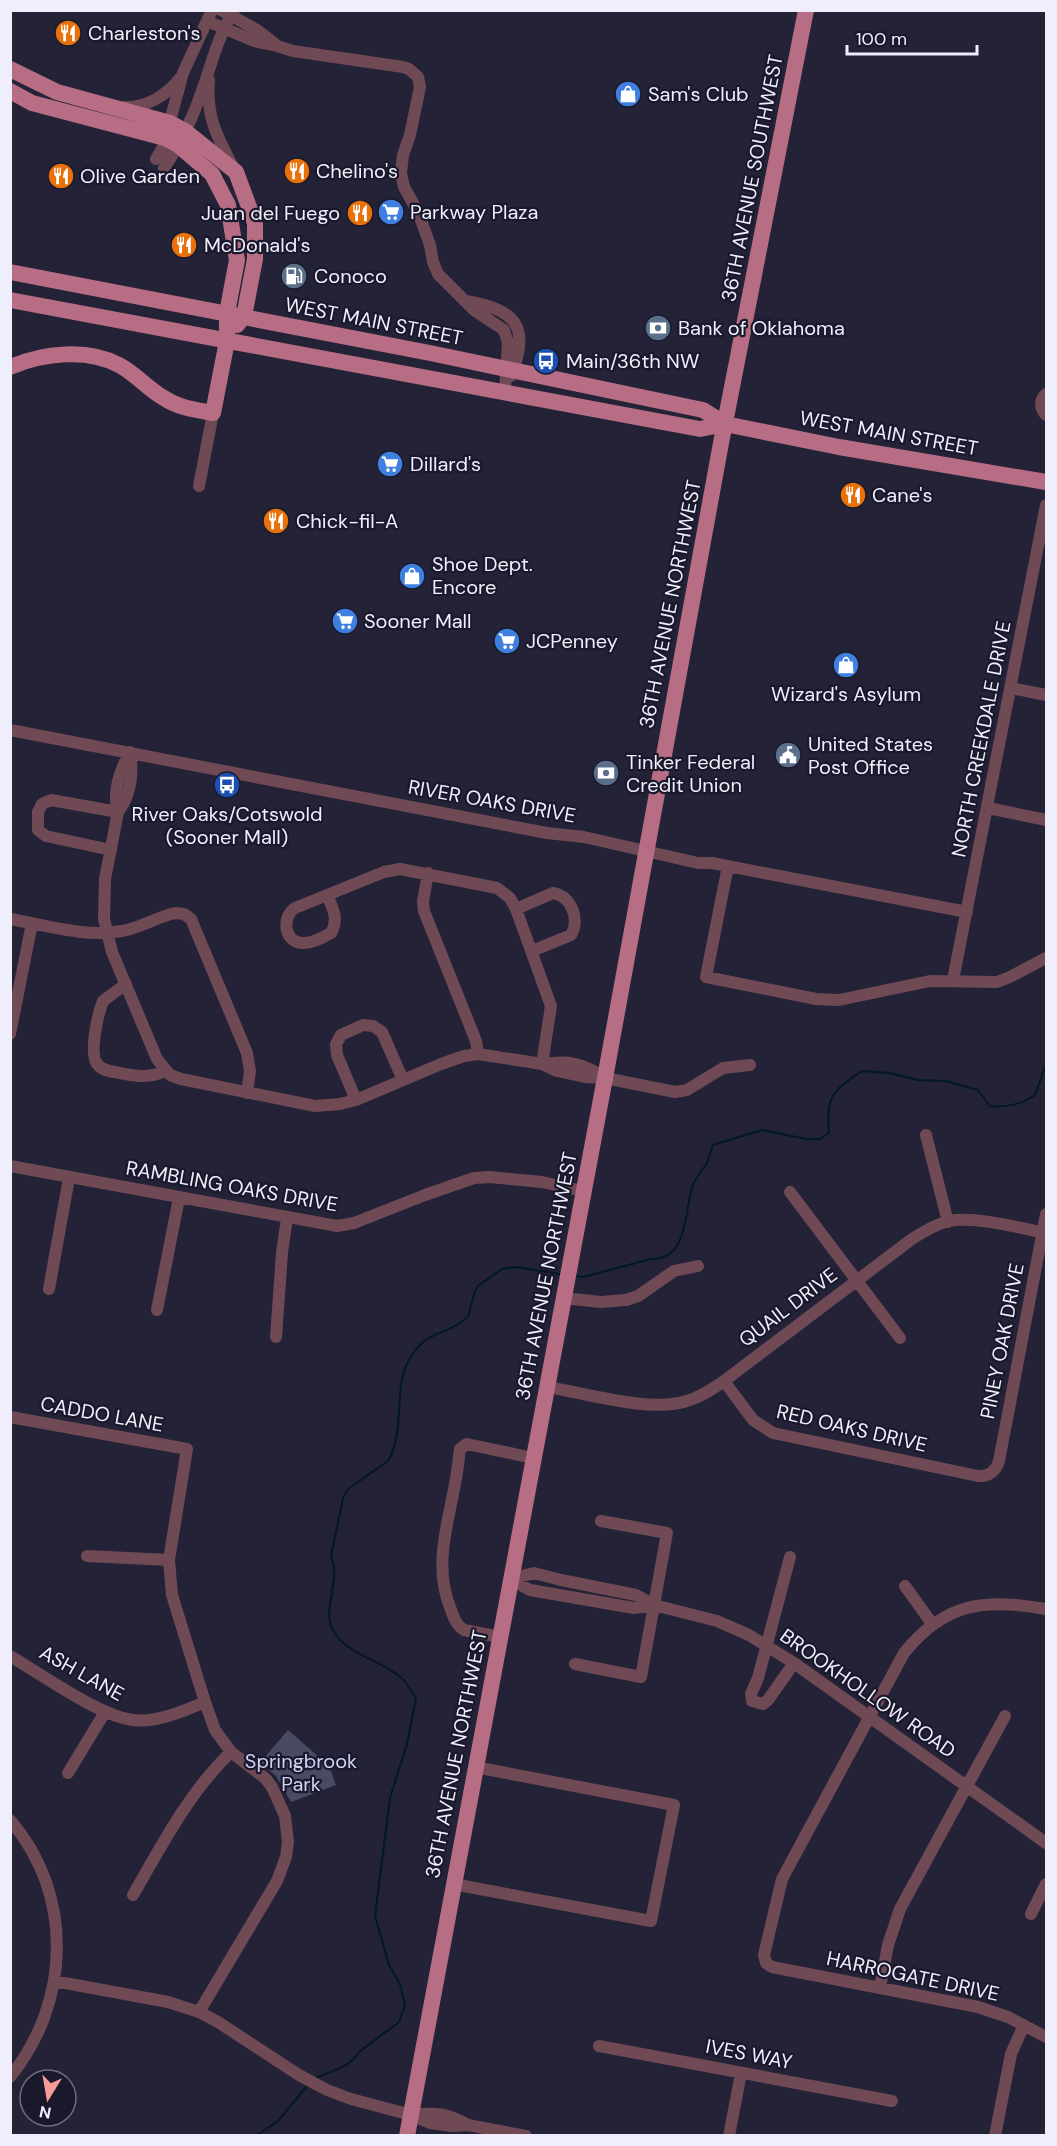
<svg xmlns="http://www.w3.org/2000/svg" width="1057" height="2146" viewBox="0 0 1057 2146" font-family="'DM Sans',sans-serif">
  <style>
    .park { fill: #4a4a63 }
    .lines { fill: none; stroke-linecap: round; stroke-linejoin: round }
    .stream { stroke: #011a1e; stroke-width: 2 }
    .minor { stroke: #6f4a55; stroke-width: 12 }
    .major { stroke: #b76d84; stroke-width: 16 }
    .labels { text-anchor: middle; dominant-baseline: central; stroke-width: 4.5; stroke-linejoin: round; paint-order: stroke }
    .poi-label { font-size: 20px; fill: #eeeefc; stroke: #1a192c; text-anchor: start }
    .street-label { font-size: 20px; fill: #eeeefc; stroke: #1a192c }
    .park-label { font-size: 20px; fill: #d1d1f6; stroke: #1a192c }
  </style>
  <rect width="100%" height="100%" fill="#232237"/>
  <path class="park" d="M 288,1730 L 329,1766 L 336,1785 L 291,1802 L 276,1776 L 260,1763 Z"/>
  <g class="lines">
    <path class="stream" d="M 575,1276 L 583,1277 L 651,1259 C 691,1260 683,1207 694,1183 C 697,1175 703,1170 707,1163 C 709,1157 711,1151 713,1145 L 762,1130 L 806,1139 L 820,1139 L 829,1133 C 825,1096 833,1091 862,1071 L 889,1073 L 918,1080 L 946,1081 L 978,1090 L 990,1106 C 1008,1107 1020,1105 1035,1095 L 1046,1064
      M 316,2078 C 331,2071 350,2068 359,2052 L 399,2022 L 405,2005 L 400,1984 L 389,1965 L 375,1916 L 390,1798 L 407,1744 L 416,1698 C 411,1690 406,1681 399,1676 C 379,1660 348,1654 334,1632 C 320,1611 342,1582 331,1556 L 343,1498 L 348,1489 L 388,1461 C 410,1423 385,1377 423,1342 C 431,1335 443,1332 453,1327 C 458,1325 463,1320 468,1317 L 474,1294 L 478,1286 L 502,1269 L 516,1267 L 560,1274
      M 256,2136 L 278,2121 L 307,2086"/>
    <path class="minor" d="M 221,10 L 257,30 L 274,43
      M 207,21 L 254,41 L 277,46 L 293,51 L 403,67 L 409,69 L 418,77 L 420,87 L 410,135 L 403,155 L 401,173 L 404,187 L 418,212 L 430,245 L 433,262 L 438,274 L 474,310 L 504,330 L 508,343 L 505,391
      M 209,80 C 206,115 216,135 232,165
      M 124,107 C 147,108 167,95 181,77
      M 156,159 L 163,147 L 183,73 L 212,10
      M 164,168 C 182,142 196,110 206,79 C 214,55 220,33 234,10
      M 466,301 C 516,309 531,327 511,376
      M 1046,394 C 1039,400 1040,409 1046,415
      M 199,486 L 213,413
      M 1011,688 L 1046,695
      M 10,730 L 547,833 L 584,837 L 698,863 L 712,863 L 967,912
      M 130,752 C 133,772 131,795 118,812 L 105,879 L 104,919 L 112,952 L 157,1059 L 170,1075 L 181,1079 L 315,1106 L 340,1104 L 356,1100 L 441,1064 L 464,1056 L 478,1054 L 542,1064 L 557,1071 L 585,1077 L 605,1078 L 675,1092 L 687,1090 L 723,1068 L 750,1065
      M 988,808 L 1046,820
      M 118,812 C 112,792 120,770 130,752
      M 111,850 L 46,836 L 38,830 L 38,812 L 42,804 L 51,800 L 118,812
      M 728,866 L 706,977 L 816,999 L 839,1000 L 930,981 L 997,982 L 1010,977 L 1046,958
      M 428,873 L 423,901 L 424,911 L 476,1041 L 478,1054
      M 327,895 C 333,908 339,920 331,933 C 324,937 313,943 304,943 C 284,944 281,917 295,908 L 384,872 L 400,869 L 497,888 L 510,898 L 516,909 L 551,1006 L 542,1064
      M 516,909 L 553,893 C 572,896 580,920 571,935 L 532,951
      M 10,919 C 45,925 86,938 122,931 C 140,928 157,917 175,913 L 184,914 L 191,919 L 247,1053 L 250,1071 L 247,1093
      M 953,980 L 1046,505
      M 126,984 L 103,1001 C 98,1014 88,1055 98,1065 C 104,1072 116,1072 125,1074 C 141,1077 151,1077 166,1071
      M 10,1034 L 32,923
      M 542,1064 C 568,1060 582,1063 604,1077
      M 356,1100 L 337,1055 L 336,1044 L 341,1035 L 363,1025 L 373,1026 L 382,1032 L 403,1080
      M 926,1135 L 948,1222
      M 10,1166 L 337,1226 L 354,1223 L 425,1195 L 474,1178 L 490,1177 L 542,1182 L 583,1191
      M 790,1192 L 900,1338
      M 49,1289 L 69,1178
      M 563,1298 L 601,1302 L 626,1300 L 638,1296 L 674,1271 L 698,1266
      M 157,1310 L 179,1198
      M 276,1337 L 282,1253 L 287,1218
      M 724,1381 L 753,1420 L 773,1433 L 978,1476 C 988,1477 996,1471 999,1461 L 1046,1214
      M 547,1387 C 586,1393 649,1413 687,1401 C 701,1397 712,1389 724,1381 L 912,1239 C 923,1232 936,1224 949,1221 C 978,1216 1018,1228 1046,1233
      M 10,1417 L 187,1449 L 169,1560 L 172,1595 L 205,1702 L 215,1730 L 231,1752 L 265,1778 L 272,1787 L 285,1816 L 288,1842 L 286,1857 L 277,1881 L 199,2012
      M 87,1556 L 169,1560
      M 790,1557 L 758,1678 L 751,1694 L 752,1701 L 763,1704 L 768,1700 L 794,1663
      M 510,1579 L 534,1573 L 561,1580 L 636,1595 L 654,1605 L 717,1621 L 749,1635 L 794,1663 L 1046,1843
      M 510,1579 L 530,1590 L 634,1608 L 654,1605
      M 905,1586 L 933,1625
      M 1046,1609 C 986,1598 945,1602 904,1653 L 782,1879 L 764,1955 L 766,1963 L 772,1967 L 978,2007 L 1008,2017 L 1046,2037
      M 500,1637 L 464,1630 C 456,1625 453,1616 450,1607 C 430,1557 455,1507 459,1456 L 460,1449 L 467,1444 L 533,1458
      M 10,1656 C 41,1674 99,1716 133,1720 C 156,1723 184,1711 205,1702
      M 575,1664 L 641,1677 L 667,1533 L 601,1521
      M 68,1773 L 105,1712
      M 10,1820 C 74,1894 71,2002 10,2077
      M 453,1884 L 651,1921 L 674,1805 L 475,1767
      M 133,1895 C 162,1845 189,1792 231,1752
      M 1031,1914 L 1046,1884
      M 54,1981 L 168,2002 L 199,2012 L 218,2022 L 299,2075 L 327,2090 L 351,2099 L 411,2115 L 430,2123 L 452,2126 L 468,2125 L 526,2136
      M 880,1988 L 888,1945 L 900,1909 L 1005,1716
      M 599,2046 L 892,2101
      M 412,2115 C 436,2112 447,2113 468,2125
      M 729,2136 L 741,2073
      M 995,2136 L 1011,2054 L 1024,2025"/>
    <path class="major" d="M 10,69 L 57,92 L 170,123 L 185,131 L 236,172 L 255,223 L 255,259 L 244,316 L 237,325
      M 10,91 L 32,103 L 165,138 L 178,145 L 212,174 L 228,205 L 237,260 L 227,313 L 227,341 L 213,413 C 196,410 179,408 164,398 C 148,389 136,374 119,365 C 87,348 43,353 10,367
      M 10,272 L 430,353 L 703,410 L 725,424
      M 10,300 L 700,429 L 725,424 L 839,447 L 1046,482
      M 407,2136 L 605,1078 L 721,443 L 806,10"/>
  </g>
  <defs>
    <symbol id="restaurant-disc" viewBox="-11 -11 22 22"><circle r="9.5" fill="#e8710a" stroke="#1a192c"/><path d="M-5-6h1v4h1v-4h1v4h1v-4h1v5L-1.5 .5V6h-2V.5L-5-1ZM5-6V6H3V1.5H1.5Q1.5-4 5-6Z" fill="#fff"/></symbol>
    <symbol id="shop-disc" viewBox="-11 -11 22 22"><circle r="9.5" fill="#3f7fe0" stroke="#1a192c"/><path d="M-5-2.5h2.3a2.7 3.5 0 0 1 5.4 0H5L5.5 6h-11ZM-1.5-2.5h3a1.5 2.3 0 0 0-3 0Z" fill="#fff"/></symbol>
    <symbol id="supermarket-disc" viewBox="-11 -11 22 22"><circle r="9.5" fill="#3f7fe0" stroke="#1a192c"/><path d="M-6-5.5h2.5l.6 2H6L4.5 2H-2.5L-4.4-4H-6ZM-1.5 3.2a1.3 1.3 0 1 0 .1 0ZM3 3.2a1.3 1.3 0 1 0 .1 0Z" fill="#fff"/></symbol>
    <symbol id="fuel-disc" viewBox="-11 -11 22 22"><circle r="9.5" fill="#5c6f8a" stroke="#1a192c"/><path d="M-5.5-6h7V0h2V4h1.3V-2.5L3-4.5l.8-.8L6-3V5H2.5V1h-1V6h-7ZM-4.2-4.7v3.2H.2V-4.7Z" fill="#fff"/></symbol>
    <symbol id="bank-disc" viewBox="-11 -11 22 22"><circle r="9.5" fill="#5c6f8a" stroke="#1a192c"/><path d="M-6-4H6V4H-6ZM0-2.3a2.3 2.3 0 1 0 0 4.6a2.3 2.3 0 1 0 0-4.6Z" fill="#fff"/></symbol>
    <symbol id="bus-disc" viewBox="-11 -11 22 22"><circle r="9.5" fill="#1a4fb4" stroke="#1a192c"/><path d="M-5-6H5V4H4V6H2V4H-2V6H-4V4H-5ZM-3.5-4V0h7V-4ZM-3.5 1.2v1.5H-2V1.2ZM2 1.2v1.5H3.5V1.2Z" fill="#fff"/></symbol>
    <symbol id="civic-disc" viewBox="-11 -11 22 22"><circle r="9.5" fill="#5c6f8a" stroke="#1a192c"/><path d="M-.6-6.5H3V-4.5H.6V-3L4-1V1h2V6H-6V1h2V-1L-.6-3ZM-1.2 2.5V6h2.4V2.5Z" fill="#fff"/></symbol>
  </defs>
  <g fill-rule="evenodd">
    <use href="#restaurant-disc" x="53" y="18" width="30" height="30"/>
    <use href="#shop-disc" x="613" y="79" width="30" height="30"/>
    <use href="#restaurant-disc" x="282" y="156" width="30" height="30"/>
    <use href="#restaurant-disc" x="46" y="161" width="30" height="30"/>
    <use href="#supermarket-disc" x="376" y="197" width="30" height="30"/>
    <use href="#restaurant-disc" x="345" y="198" width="30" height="30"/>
    <use href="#restaurant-disc" x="169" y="230" width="30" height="30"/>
    <use href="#fuel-disc" x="279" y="261" width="30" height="30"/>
    <use href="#bank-disc" x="643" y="313" width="30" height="30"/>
    <use href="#bus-disc" x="531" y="346" width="30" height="30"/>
    <use href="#supermarket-disc" x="375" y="449" width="30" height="30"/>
    <use href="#restaurant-disc" x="838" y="480" width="30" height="30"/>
    <use href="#restaurant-disc" x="261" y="506" width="30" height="30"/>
    <use href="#shop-disc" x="397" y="561" width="30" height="30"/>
    <use href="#supermarket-disc" x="330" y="606" width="30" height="30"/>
    <use href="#supermarket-disc" x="492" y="626" width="30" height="30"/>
    <use href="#shop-disc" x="831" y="650" width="30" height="30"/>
    <use href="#civic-disc" x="773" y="740" width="30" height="30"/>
    <use href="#bank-disc" x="591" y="758" width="30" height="30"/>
    <use href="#bus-disc" x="212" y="770" width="30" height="30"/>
  </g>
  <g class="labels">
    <g class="poi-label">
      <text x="88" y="33">Charleston's</text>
      <text x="648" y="94">Sam's Club</text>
      <text x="316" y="171">Chelino's</text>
      <text x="80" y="176">Olive Garden</text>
      <text x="410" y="212">Parkway Plaza</text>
      <text x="340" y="213" text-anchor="end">Juan del Fuego</text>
      <text x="204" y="245">McDonald's</text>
      <text x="314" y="276">Conoco</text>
      <text x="678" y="328">Bank of Oklahoma</text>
      <text x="566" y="361">Main/36th NW</text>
      <text x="410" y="464">Dillard's</text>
      <text x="872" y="495">Cane's</text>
      <text x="296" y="521">Chick-fil-A</text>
      <text x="432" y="564">Shoe Dept.<tspan x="432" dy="23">Encore</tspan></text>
      <text x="364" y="621">Sooner Mall</text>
      <text x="526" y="641">JCPenney</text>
      <text x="846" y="694" text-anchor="middle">Wizard's Asylum</text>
      <text x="808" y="744">United States<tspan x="808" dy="23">Post Office</tspan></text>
      <text x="626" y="762">Tinker Federal<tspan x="626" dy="23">Credit Union</tspan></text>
      <text x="227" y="814" text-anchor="middle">River Oaks/Cotswold<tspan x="227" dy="23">(Sooner Mall)</tspan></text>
    </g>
    <g class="street-label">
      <text transform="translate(752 178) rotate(-79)">36TH AVENUE SOUTHWEST</text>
      <text transform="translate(374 321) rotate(11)">WEST MAIN STREET</text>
      <text transform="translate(889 433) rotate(10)">WEST MAIN STREET</text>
      <text transform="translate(670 604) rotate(-79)">36TH AVENUE NORTHWEST</text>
      <text transform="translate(981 739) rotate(-79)">NORTH CREEKDALE DRIVE</text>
      <text transform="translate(492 801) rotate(10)">RIVER OAKS DRIVE</text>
      <text transform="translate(232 1186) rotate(10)">RAMBLING OAKS DRIVE</text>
      <text transform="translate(546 1276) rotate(-79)">36TH AVENUE NORTHWEST</text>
      <text transform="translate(788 1307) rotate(-37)">QUAIL DRIVE</text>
      <text transform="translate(1002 1341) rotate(-79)">PINEY OAK DRIVE</text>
      <text transform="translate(102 1414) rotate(10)">CADDO LANE</text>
      <text transform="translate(852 1428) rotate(13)">RED OAKS DRIVE</text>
      <text transform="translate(82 1673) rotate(29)">ASH LANE</text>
      <text transform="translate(868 1693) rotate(35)">BROOKHOLLOW ROAD</text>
      <text transform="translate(456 1754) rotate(-79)">36TH AVENUE NORTHWEST</text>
      <text transform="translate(913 1976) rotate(12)">HARROGATE DRIVE</text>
      <text transform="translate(749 2054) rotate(11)">IVES WAY</text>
    </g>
    <g class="park-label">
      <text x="301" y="1761">Springbrook<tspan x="301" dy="23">Park</tspan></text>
    </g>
  </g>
  <rect width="1057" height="2146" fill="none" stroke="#eeeefc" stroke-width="24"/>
  <g transform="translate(48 2098) rotate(191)"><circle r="28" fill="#1a192c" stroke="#6f6e7f" stroke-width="1.5"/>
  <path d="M0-4.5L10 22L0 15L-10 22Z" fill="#f59b99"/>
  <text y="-9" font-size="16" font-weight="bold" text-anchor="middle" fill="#eeeefc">N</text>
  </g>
  <path d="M847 45v9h130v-9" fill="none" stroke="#eeeefc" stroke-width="3"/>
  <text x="856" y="45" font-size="18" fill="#eeeefc" stroke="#1a192c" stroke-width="4.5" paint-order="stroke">100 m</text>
</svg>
